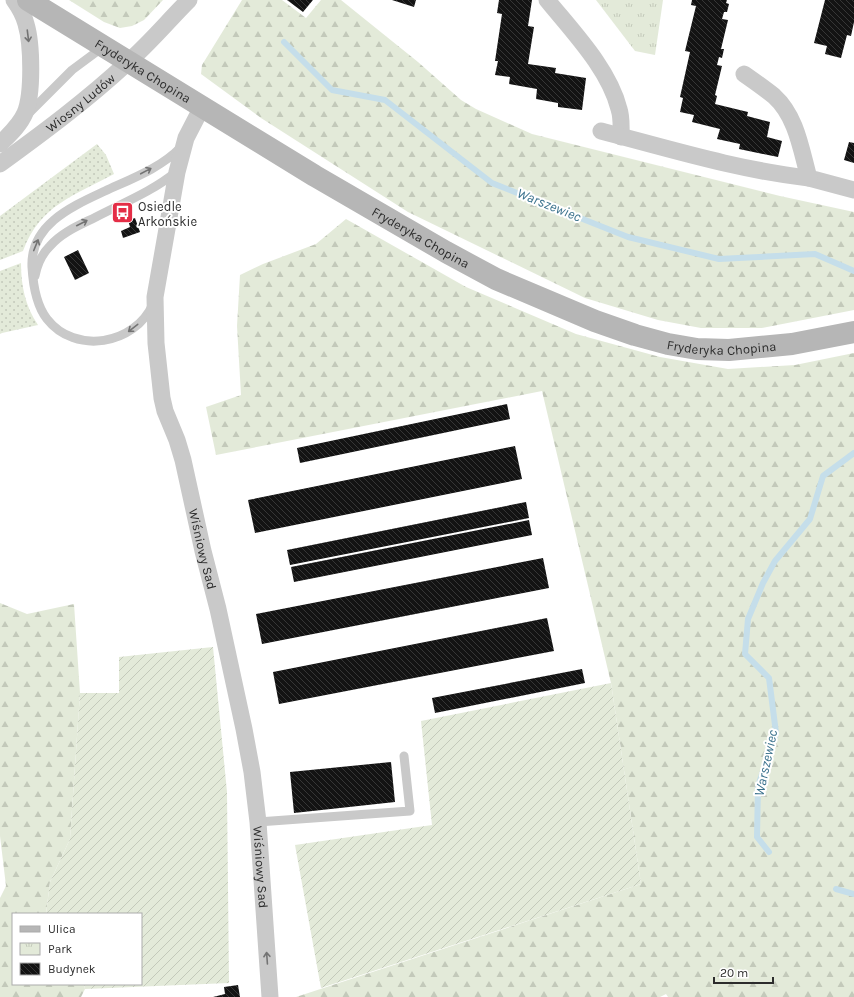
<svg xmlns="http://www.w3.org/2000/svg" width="854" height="997" viewBox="0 0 854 997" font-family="Karla,sans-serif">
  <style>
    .grass { fill: url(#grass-dots) }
    .forest { fill: url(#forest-firs) }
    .park { fill: url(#park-tufts) }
    .garden { fill: url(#garden-furrows) }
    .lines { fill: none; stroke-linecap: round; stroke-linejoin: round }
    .stream { stroke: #c5deea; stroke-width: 6 }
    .building { fill: url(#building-back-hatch) }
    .lane { stroke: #c9c9c9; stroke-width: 9 }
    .street { stroke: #c9c9c9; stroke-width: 17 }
    .secondary { stroke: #b6b6b6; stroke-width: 22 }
    .oneway { stroke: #737373 }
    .labels { text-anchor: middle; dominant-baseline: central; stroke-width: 4; stroke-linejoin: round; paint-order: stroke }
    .street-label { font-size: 13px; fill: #2c2c2c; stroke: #fff }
    .poi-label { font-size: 13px; fill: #2c2c2c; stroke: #fff; text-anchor: start }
    .water-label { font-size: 14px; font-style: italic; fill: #3b728d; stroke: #fff }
  </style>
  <defs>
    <pattern id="grass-dots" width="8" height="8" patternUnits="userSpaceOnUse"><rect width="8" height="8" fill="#e3ead9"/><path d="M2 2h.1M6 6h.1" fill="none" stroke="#c3c9ba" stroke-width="1.8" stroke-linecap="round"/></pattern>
    <pattern id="forest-firs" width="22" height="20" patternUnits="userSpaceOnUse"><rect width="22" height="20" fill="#e3ead9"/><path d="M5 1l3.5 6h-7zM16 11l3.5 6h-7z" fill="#c3c9ba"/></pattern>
    <pattern id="park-tufts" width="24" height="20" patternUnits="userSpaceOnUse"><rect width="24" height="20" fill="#e3ead9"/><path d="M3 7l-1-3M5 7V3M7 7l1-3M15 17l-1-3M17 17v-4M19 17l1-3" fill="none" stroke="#c3c9ba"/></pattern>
    <pattern id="garden-furrows" width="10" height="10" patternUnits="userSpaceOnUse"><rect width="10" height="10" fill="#e3ead9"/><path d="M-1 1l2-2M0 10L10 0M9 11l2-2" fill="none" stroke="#c3c9ba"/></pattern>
    <pattern id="building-back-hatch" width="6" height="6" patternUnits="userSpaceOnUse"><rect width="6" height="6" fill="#131313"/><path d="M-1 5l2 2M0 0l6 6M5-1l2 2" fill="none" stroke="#363636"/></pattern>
  </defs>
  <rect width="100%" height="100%" fill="#fff"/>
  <path class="grass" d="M 97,144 L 106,155 L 114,174 C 75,195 40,205 23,251 L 0,260 L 0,216 Z
    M 21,263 C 21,285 25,306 38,325 L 2,333 L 0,334 L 0,271 Z"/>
  <path class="forest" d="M 69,0 L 163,0 L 144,20 L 132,26 L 120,28 L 104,22 Z
    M 242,0 L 282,0 L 306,18 L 321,0 L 341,0 L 418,62 L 461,100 L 476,109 L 532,134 L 780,196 L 854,212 L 854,310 L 762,328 L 701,328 L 658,320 L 585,298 L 408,212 L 261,118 L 201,74 L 202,65 Z
    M 346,219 L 466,287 L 576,334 L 660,357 L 728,369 L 795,365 L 854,353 L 854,997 L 668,997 L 666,994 L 660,997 L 296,997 L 641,884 L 611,683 L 542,391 L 216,455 L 206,407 L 241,395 L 237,326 L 240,275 L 263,264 L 316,244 Z
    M 0,603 L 27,614 L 74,604 L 80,693 L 70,839 L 50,882 L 46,914 L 13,914 L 13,984 L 84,984 L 85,989 L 81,997 L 0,997 L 0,898 L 6,886 L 0,836 Z"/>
  <path class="park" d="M 596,0 L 663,0 L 655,55 L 635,51 Z"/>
  <path class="garden" d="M 213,647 L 227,792 L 229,983 L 85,989 L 84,984 L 141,984 L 141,914 L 46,914 L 50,882 L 70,839 L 80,693 L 119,693 L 119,657 Z
    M 611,683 L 641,884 L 321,988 L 295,845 L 432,825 L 421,721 Z"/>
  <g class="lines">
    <path class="stream" d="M 284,42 L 332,90 L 385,100 L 492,183 L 628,237 L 719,259 L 815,254 L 854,271
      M 769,852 L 757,837 L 758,786 L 776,733 L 769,678 L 745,654 L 748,619 L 763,583 L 775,561 L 810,519 L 823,476 L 854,453
      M 836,889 L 854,894"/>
  </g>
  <path class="building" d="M 287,0 L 313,0 L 303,12 Z
    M 392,0 L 416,0 L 414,7 Z
    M 499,0 L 532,0 L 528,26 L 534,27 L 528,64 L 556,68 L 555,73 L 586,78 L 582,110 L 558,107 L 558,103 L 536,99 L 537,89 L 509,84 L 510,77 L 495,75 L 498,61 L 495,61 L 502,14 L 497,13 Z
    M 692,0 L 727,0 L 726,3 L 729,4 L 727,12 L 724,12 L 722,19 L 728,20 L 721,49 L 724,49 L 722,58 L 719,57 L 717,65 L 722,66 L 715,95 L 717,96 L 715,104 L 748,112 L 747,116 L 770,122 L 767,137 L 782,141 L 778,157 L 739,149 L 740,144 L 717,139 L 720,129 L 692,122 L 694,115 L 680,112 L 683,98 L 680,97 L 690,52 L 685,51 L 696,6 L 691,5 Z
    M 825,0 L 854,0 L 854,22 L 851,36 L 847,35 L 841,58 L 825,54 L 827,46 L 814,43 Z
    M 849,142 L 854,143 L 854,163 L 844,160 Z
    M 135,218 L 140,232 L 123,238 L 121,231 L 130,227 L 128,220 Z
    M 78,250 L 89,273 L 75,280 L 64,257 Z
    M 507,404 L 510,419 L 300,463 L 297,448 Z
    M 515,446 L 522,479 L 255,533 L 248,500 Z
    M 526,502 L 529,518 L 290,565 L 287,550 Z
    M 529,520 L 532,535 L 294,582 L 291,567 Z
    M 543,558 L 549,588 L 262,644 L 256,614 Z
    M 547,618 L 554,651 L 279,704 L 273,672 Z
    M 582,669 L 585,683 L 435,713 L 432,698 Z
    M 391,762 L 395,802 L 294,813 L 290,772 Z
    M 238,985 L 240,997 L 213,997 L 225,994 L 224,987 Z"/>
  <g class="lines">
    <path class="lane" d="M 29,113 L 72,70 L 103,47
      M 35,276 C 37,265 42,254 50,246 C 62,232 80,225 96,217 C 123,203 153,191 176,172
      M 153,304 C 135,345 75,355 47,319 C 36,305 33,284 32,267 C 30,224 73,206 105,191 C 131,179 161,168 181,147
      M 258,822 L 410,811 L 404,756"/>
    <g class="street">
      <path d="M 547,0 C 573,32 609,69 619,109 C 622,118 621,127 621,137"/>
      <path d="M 744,74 C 754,81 764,88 774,96 C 797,117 801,150 809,178 L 854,190"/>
      <path id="s1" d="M 202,107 L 186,138 L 177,172 L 155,297 L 156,343 L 162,398 L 165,411 L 177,440 L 183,460 L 203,551 L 218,609 L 244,729 L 252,772 L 258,822 L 270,997"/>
      <path d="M 601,131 C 670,149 738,170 809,178"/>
      <path d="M 0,144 C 9,135 20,125 25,113 C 33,94 32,44 26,24 C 24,16 19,7 14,0"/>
      <path id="s2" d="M 0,164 C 44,132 87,100 127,63 C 149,44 168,21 189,0"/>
    </g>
    <path class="secondary" id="s3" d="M 28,0 L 315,176 L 446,252 L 496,279 L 595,321 L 635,335 L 668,344 L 697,349 L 729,350 L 792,344 L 854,332"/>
  </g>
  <defs><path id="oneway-shaft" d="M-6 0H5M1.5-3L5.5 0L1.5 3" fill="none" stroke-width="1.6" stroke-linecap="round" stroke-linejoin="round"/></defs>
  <g class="oneway">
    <use href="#oneway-shaft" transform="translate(28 36) rotate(83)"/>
    <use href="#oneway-shaft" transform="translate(146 171) rotate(-28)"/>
    <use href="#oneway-shaft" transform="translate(82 223) rotate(-27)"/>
    <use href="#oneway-shaft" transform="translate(36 245) rotate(-68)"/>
    <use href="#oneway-shaft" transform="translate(133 328) rotate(142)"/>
    <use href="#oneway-shaft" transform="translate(267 958) rotate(-94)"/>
  </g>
  <defs>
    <symbol id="bus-square" viewBox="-11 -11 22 22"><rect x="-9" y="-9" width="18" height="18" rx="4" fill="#e42d46" stroke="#fff"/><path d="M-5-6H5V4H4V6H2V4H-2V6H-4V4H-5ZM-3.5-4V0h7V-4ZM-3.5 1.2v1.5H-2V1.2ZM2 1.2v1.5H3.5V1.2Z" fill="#fff"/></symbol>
  </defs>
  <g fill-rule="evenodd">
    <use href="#bus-square" x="110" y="200" width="25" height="25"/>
  </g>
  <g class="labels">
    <g class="street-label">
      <text stroke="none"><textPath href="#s3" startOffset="135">Fryderyka Chopina</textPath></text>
      <text stroke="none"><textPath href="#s2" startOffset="101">Wiosny Ludów</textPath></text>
      <text stroke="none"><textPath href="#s3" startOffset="459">Fryderyka Chopina</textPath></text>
      <text stroke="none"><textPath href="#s3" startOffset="783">Fryderyka Chopina</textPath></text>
      <text stroke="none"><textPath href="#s1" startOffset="455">Wiśniowy Sad</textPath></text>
      <text stroke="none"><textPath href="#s1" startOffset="779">Wiśniowy Sad</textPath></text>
    </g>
    <g class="poi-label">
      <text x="138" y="206">Osiedle<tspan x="138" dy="15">Arkońskie</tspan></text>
    </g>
    <g class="water-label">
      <text transform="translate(549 205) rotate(22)">Warszewiec</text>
      <text transform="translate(766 763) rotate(-78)">Warszewiec</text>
    </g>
  </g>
  <rect x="12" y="913" width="130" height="72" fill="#ffffff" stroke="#ababab"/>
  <rect x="20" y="926" width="20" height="6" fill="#b6b6b6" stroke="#ababab"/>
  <text x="48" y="933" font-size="12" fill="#2c2c2c">Ulica</text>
  <rect x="20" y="943" width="20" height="12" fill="url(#park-tufts)" stroke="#ababab"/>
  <text x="48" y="953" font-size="12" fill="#2c2c2c">Park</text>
  <rect x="20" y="963" width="20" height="12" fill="url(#building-back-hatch)" stroke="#ababab"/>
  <text x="48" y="973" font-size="12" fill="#2c2c2c">Budynek</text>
  <path d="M714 977v6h59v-6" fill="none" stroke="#2c2c2c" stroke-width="2"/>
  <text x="720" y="977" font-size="12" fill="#2c2c2c" stroke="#ffffff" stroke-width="3" paint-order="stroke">20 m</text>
</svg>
